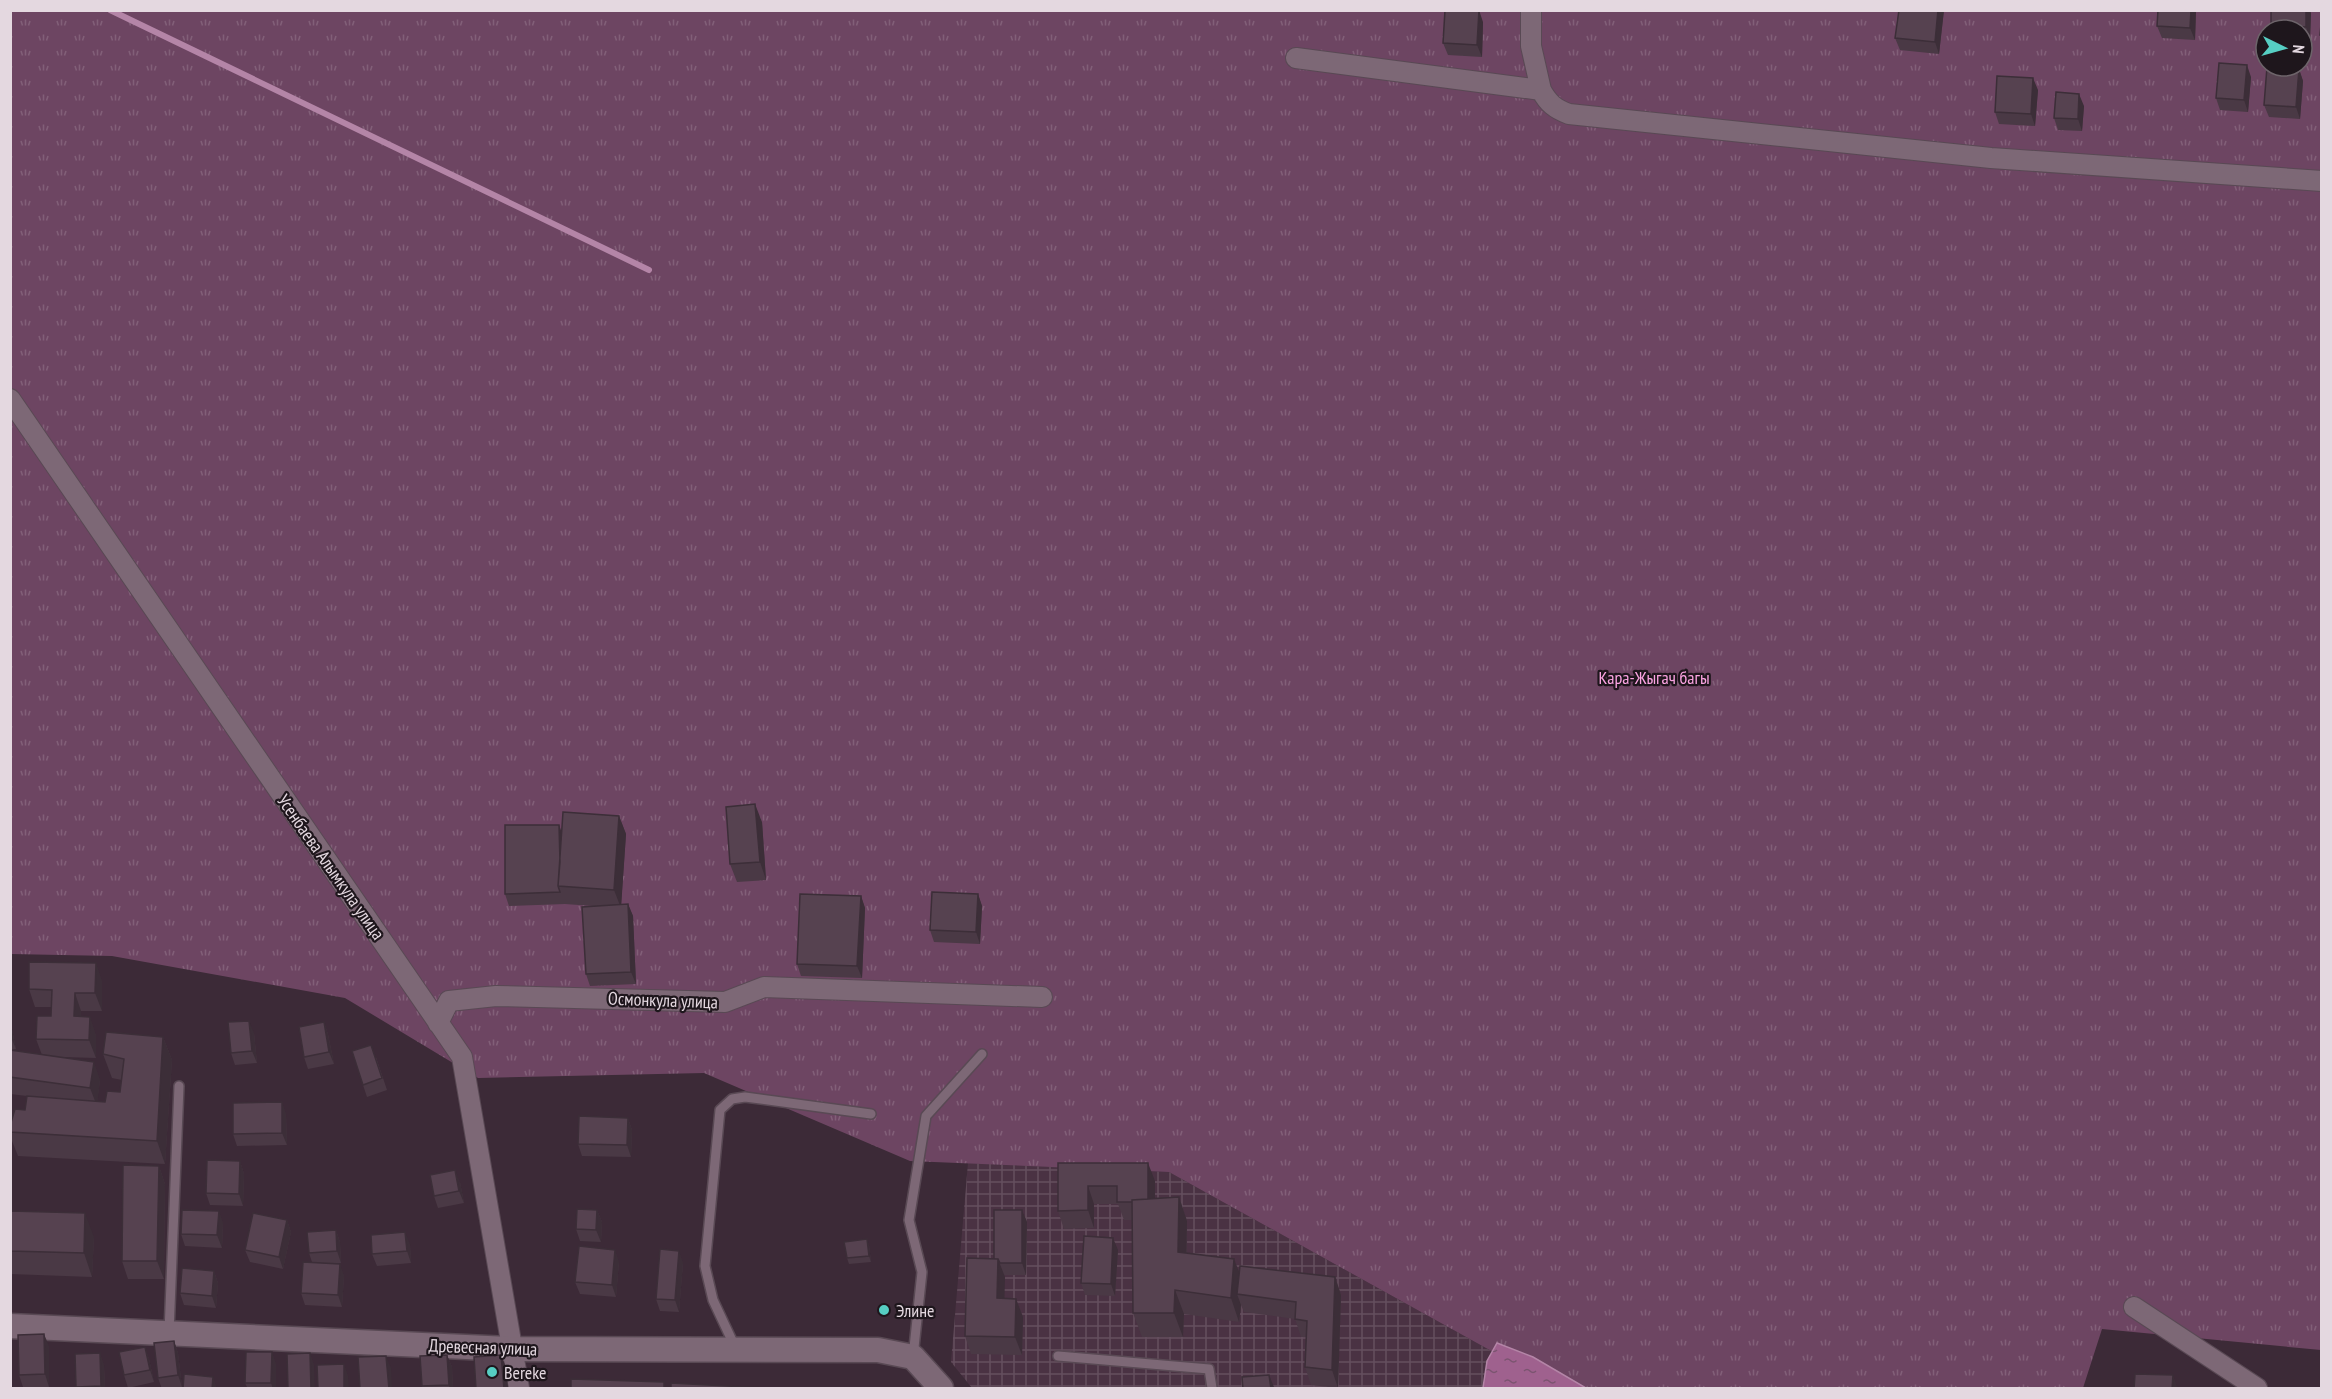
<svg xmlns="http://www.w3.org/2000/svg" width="2332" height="1399" viewBox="0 0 2332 1399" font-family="'PT Sans Narrow',sans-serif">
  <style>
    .industrial { fill: url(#industrial-grid) }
    .park { fill: url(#park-tufts); fill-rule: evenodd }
    .water { fill: url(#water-ripples); stroke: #b485a7; stroke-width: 1.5 }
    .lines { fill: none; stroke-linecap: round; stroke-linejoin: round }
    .stream { stroke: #b485a7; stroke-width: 6 }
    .service-casing { stroke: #594954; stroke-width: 12 }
    .minor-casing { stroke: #594954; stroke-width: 22 }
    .tertiary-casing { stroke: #594954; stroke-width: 27 }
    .service { stroke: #7d6876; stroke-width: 9 }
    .minor { stroke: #7d6876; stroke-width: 20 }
    .tertiary { stroke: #7d6876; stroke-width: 24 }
    .wall { fill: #4a3945 }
    .shaded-wall { fill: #3c2e38 }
    .building { fill: #564250; stroke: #3c2e38; stroke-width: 1.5 }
    .poi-dot { fill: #56cec3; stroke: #1e161c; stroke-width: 2 }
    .labels { text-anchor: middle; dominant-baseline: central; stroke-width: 4.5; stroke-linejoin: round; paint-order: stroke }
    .park-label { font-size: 18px; fill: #fca4e3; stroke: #1e161c }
    .street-label { font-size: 18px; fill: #e4d8e0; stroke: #1e161c }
    .poi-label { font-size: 18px; fill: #e4d8e0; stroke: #1e161c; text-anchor: start }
  </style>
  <defs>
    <pattern id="industrial-grid" width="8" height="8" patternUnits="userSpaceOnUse" patternTransform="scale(1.5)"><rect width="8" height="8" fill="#4a3243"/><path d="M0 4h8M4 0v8" fill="none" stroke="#644f5e"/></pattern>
    <pattern id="park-tufts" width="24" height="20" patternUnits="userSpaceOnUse" patternTransform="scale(1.5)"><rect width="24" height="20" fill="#6d4562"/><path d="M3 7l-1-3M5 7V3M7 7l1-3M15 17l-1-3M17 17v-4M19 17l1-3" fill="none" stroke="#825f78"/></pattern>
    <pattern id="water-ripples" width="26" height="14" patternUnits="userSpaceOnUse" patternTransform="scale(1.5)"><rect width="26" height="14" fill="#9f618e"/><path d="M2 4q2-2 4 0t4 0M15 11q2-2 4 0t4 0" fill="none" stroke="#7b5470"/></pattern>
  </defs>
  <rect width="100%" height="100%" fill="#3c2a37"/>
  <path class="industrial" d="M 968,1163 L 1169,1172 L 1558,1388 L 972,1388 L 951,1362 Z"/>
  <path class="park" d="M 11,11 L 2321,11 L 2321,1350 L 2102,1329 L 2083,1388 L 1558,1388 L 1169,1172 L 910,1161 L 704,1073 L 478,1078 L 345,998 L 112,956 L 11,954 ZM 2266,30 L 2302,30 L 2302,66 L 2266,66 Z"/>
  <path class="water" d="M 1497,1343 L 1533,1357 L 1586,1388 L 1483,1388 L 1487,1361 Z"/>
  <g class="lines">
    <path class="stream" d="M 110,10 L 649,270"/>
    <defs>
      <path id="service" d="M 169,1332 L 179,1086
        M 736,1349 L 713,1300 L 705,1266 L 720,1110 L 732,1099 L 745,1097 L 871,1114
        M 1058,1356 L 1209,1369 L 1212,1388
        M 913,1357 L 922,1272 L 909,1220 L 926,1116 L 982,1054"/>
      <path id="minor" d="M 1531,10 L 1531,46 L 1541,90
        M 1296,58 L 1541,90 C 1548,103 1555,109 1569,114 L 1991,158 L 2322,181
        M 10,399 L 462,1057 L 519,1388
        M 438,1023 L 449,1001 L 496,996 L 725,1002 L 764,987 L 1042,997
        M 2134,1307 L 2257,1388"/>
      <path id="tertiary" d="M 10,1326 L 510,1349 L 878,1350 L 913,1357 L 941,1388"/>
    </defs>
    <use href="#service" class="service-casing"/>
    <use href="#minor" class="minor-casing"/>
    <use href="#tertiary" class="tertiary-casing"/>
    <use href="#service" class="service"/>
    <use href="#minor" class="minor"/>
    <use href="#tertiary" class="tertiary"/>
  </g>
  <path class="wall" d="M 1944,10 L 1939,54 L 1900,50 L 1895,38 Z
    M 2158,10 L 2196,10 L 2195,40 L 2162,38 L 2157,26 Z
    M 2311,13 L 2310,39 L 2302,38 L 2302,30 L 2273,30 L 2271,25 Z
    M 1483,22 L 1482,57 L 1448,55 L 1443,43 Z
    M 2299,69 L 2303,81 L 2300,119 L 2269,117 L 2264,105 Z
    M 2251,77 L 2248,112 L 2220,110 L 2216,98 Z
    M 2038,90 L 2035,126 L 1999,124 L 1995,112 Z
    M 2084,106 L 2082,131 L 2058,130 L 2054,118 Z
    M 619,816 L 626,834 L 621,905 L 628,904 L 633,916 L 636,984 L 590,986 L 586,974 L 593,906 L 565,904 L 509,906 L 505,894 L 559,825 L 562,833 Z
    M 762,822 L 766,880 L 737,882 L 730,864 Z
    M 978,894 L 982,906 L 980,944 L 934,942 L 930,930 Z
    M 861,896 L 865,908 L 862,978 L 801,976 L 797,964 Z
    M 102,981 L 102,1011 L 81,1011 L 81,1017 L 96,1035 L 96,1058 L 62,1057 L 100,1080 L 97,1102 L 105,1102 L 120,1092 L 122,1080 L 112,1078 L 103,1054 L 163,1037 L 172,1060 L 165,1164 L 18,1156 L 10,1136 L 10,1126 L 25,1110 L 27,1096 L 10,1094 L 10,1050 L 42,1055 L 36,1039 L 51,1016 L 51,1007 L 35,1007 L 29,989 Z
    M 10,1020 L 16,1049 L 10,1050 Z
    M 324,1022 L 328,1034 L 334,1064 L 308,1069 L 304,1057 Z
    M 254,1033 L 257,1063 L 235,1065 L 231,1053 Z
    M 376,1057 L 387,1090 L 367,1097 L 363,1085 Z
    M 286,1114 L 287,1145 L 237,1146 L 233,1134 Z
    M 628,1118 L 632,1130 L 631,1157 L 582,1156 L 578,1144 Z
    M 240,1161 L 244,1174 L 243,1206 L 210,1205 L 206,1193 Z
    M 1058,1163 L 1155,1181 L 1155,1198 L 1179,1197 L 1187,1221 L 1187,1253 L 1234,1259 L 1239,1273 L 1335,1277 L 1341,1295 L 1338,1388 L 1311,1385 L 1305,1367 L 1306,1337 L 1301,1337 L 1295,1319 L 1244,1312 L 1241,1305 L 1239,1322 L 1184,1314 L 1183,1337 L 1142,1337 L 1133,1313 L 1132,1220 L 1124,1220 L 1118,1204 L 1094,1204 L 1094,1228 L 1064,1229 L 1058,1211 Z
    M 159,1166 L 165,1184 L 164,1279 L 128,1279 L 122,1261 Z
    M 460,1182 L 464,1203 L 438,1208 L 434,1196 Z
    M 597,1210 L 602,1222 L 601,1242 L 580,1241 L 576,1229 Z
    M 1022,1210 L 1027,1222 L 1026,1275 L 1004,1275 L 1004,1299 L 1016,1299 L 1023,1317 L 1022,1355 L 971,1354 L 965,1336 L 994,1259 Z
    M 10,1211 L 94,1237 L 92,1277 L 10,1274 Z
    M 287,1220 L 291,1232 L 283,1269 L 250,1262 L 245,1250 Z
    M 223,1223 L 222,1248 L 185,1246 L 181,1234 Z
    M 336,1230 L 340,1242 L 341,1263 L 337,1264 L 344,1276 L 342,1307 L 305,1305 L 301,1293 L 312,1262 L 309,1253 Z
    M 410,1244 L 411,1263 L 377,1266 L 372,1254 Z
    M 869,1245 L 871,1262 L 849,1264 L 847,1258 Z
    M 1118,1250 L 1115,1296 L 1085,1295 L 1081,1283 Z
    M 619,1262 L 616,1297 L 580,1294 L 575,1282 Z
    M 683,1263 L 679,1312 L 660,1311 L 656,1299 Z
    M 214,1271 L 218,1283 L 216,1308 L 184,1305 L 180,1293 Z
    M 174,1341 L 178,1353 L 182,1387 L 162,1389 L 158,1378 Z
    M 49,1346 L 49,1387 L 23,1387 L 19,1375 Z
    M 145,1347 L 149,1359 L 154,1382 L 128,1388 L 124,1375 Z
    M 447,1355 L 452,1367 L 453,1389 L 422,1389 L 422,1386 Z
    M 276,1364 L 276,1389 L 248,1389 L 245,1383 Z
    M 104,1365 L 105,1389 L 76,1389 L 76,1387 Z"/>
  <path class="shaded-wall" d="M 1479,10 L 1483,22 L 1482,57 L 1477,45 Z
    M 1938,10 L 1944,10 L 1939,54 L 1935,42 Z
    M 2191,10 L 2196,10 L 2195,40 L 2190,28 Z
    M 2306,10 L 2310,10 L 2311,13 L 2310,39 L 2306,27 Z
    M 2247,65 L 2251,77 L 2248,112 L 2244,100 Z
    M 2299,69 L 2303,81 L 2300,119 L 2296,107 Z
    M 2033,78 L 2038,90 L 2035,126 L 2031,114 Z
    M 2079,94 L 2084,106 L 2082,131 L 2078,119 Z
    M 755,804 L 762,822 L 766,880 L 760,862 Z
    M 619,816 L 626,834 L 621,908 L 614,890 Z
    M 559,825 L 563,837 L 560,886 Z
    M 978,894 L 982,906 L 980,944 L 976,932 Z
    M 861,896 L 865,908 L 862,978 L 857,966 Z
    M 628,904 L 633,916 L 636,984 L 631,972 Z
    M 96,963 L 102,981 L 102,1011 L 95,993 Z
    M 75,993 L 81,1011 L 81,1034 L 74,1016 Z
    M 90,1017 L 96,1035 L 96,1058 L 89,1040 Z
    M 10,1020 L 16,1049 L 10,1035 Z
    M 249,1021 L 254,1033 L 257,1063 L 252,1051 Z
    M 324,1022 L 328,1034 L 334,1064 L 329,1052 Z
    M 163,1037 L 172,1060 L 165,1164 L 157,1141 Z
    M 94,1062 L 100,1080 L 97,1106 L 90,1088 Z
    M 282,1102 L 286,1114 L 287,1145 L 282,1133 Z
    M 628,1118 L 632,1130 L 631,1157 L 627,1145 Z
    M 240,1161 L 244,1174 L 243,1206 L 239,1194 Z
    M 1148,1163 L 1155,1181 L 1155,1220 L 1148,1202 Z
    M 159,1166 L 165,1184 L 164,1279 L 157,1261 Z
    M 455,1170 L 460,1182 L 464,1203 L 459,1191 Z
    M 1088,1186 L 1094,1204 L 1094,1228 L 1088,1210 Z
    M 1179,1197 L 1187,1221 L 1186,1276 L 1178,1252 Z
    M 597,1210 L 602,1222 L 601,1242 L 596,1230 Z
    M 1022,1210 L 1027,1222 L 1026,1275 L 1022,1263 Z
    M 219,1211 L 223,1223 L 222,1248 L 217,1235 Z
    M 85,1213 L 94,1237 L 92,1277 L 84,1253 Z
    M 287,1220 L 291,1232 L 283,1269 L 279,1257 Z
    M 336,1230 L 340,1242 L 341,1263 L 337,1251 Z
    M 405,1232 L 410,1244 L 411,1263 L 407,1251 Z
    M 1113,1238 L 1118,1250 L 1115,1296 L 1111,1284 Z
    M 867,1239 L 869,1245 L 871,1262 L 869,1256 Z
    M 615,1250 L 619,1262 L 616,1297 L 612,1285 Z
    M 679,1251 L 683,1263 L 679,1312 L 675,1300 Z
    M 998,1259 L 1005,1277 L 1004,1316 L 997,1298 Z
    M 1234,1259 L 1243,1282 L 1237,1294 L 1241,1305 L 1239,1322 L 1231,1298 Z
    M 340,1264 L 344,1276 L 342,1307 L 338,1295 Z
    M 214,1271 L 218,1283 L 216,1308 L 212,1296 Z
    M 1335,1277 L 1341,1295 L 1338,1388 L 1332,1370 Z
    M 1175,1290 L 1184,1314 L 1183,1337 L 1174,1313 Z
    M 1016,1299 L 1023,1317 L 1022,1355 L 1015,1337 Z
    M 44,1334 L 49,1346 L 49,1387 L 45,1374 Z
    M 174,1341 L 178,1353 L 182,1387 L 178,1375 Z
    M 145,1347 L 149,1359 L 154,1382 L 150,1370 Z
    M 272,1352 L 276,1364 L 276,1389 L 273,1389 L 271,1383 Z
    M 100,1353 L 104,1365 L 105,1389 L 102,1389 L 101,1386 Z
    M 310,1353 L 314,1365 L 315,1389 L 311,1389 Z
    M 447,1355 L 452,1367 L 453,1389 L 450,1389 L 449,1385 Z
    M 501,1355 L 506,1367 L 508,1389 L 504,1389 Z
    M 386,1356 L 391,1368 L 392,1389 L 389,1389 Z
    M 344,1364 L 348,1376 L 349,1389 L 344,1389 Z
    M 1269,1375 L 1274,1387 L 1274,1389 L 1271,1389 Z
    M 2173,1375 L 2177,1387 L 2177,1389 L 2172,1389 Z
    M 213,1377 L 217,1389 L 212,1389 Z"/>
  <path class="building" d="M 1445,10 L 1479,10 L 1477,45 L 1443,43 Z
    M 1899,10 L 1938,10 L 1935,42 L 1895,38 Z
    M 2158,10 L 2191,10 L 2190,28 L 2157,26 Z
    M 2271,10 L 2306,10 L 2306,27 L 2271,25 Z
    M 2322,14 L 2322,35 L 2320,35 Z
    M 2219,63 L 2247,65 L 2244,100 L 2216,98 Z
    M 2267,67 L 2299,69 L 2296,107 L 2264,105 Z
    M 1997,76 L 2033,78 L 2031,114 L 1995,112 Z
    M 2056,92 L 2079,94 L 2078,119 L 2054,118 Z
    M 755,804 L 760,862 L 730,864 L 726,807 Z
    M 563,812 L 619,816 L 614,890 L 558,886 Z
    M 505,825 L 559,825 L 560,862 L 558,886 L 560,892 L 505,894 Z
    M 932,892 L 978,894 L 976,932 L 930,930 Z
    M 800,894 L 861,896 L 857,966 L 797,964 Z
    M 628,904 L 631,972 L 586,974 L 582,907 Z
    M 29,962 L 96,963 L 95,993 L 75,993 L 74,1016 L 90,1017 L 89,1040 L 36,1039 L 37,1016 L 51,1016 L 52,990 L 29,989 Z
    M 249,1021 L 252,1051 L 231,1053 L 228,1022 Z
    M 324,1022 L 329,1052 L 304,1057 L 299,1027 Z
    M 106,1032 L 163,1037 L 157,1141 L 10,1132 L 10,1126 L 15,1109 L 25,1110 L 27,1096 L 105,1102 L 107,1091 L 120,1092 L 124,1059 L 103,1054 Z
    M 371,1045 L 382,1078 L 363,1085 L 352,1051 Z
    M 10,1050 L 94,1062 L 90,1088 L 10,1077 Z
    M 282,1102 L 282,1133 L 233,1134 L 233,1103 Z
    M 579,1116 L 628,1118 L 627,1145 L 578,1144 Z
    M 207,1160 L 240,1161 L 239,1194 L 206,1193 Z
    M 1058,1163 L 1148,1163 L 1148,1199 L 1132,1200 L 1132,1202 L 1117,1202 L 1117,1186 L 1088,1186 L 1088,1210 L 1058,1211 Z
    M 123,1165 L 159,1166 L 157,1261 L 122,1261 Z
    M 455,1170 L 459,1191 L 434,1196 L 430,1175 Z
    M 1179,1197 L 1178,1252 L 1234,1259 L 1231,1298 L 1175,1290 L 1174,1313 L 1133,1313 L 1132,1200 Z
    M 577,1209 L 597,1210 L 596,1230 L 576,1229 Z
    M 182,1210 L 219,1211 L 217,1235 L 181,1234 Z
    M 994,1210 L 1022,1210 L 1022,1263 L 1000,1263 L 998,1259 L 994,1259 Z
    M 10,1211 L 85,1213 L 84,1253 L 10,1251 Z
    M 253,1213 L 287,1220 L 279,1257 L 245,1250 Z
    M 336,1230 L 337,1251 L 309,1253 L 307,1232 Z
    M 405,1232 L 407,1251 L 372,1254 L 371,1235 Z
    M 1084,1236 L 1113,1238 L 1111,1284 L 1081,1283 Z
    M 867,1239 L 869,1256 L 847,1258 L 844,1242 Z
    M 579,1246 L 615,1250 L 612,1285 L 575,1282 Z
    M 660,1249 L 679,1251 L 675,1300 L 656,1299 Z
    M 967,1258 L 998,1259 L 997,1298 L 1016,1299 L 1015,1337 L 965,1336 Z
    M 303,1262 L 340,1264 L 338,1295 L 301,1293 Z
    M 1240,1266 L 1335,1277 L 1332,1370 L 1305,1367 L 1307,1321 L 1295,1319 L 1296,1302 L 1237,1294 Z
    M 182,1268 L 214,1271 L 212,1296 L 180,1293 Z
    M 44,1334 L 45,1374 L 19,1375 L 18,1335 Z
    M 174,1341 L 178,1375 L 158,1378 L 154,1343 Z
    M 145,1347 L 150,1370 L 124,1375 L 119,1352 Z
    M 246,1352 L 272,1352 L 271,1383 L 245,1383 Z
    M 100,1353 L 101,1386 L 76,1387 L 75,1354 Z
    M 310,1353 L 311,1389 L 288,1389 L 287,1354 Z
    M 447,1355 L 449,1385 L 422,1386 L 420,1356 Z
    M 501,1355 L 504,1389 L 476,1389 L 474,1357 Z
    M 386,1356 L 389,1389 L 360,1389 L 358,1357 Z
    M 344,1364 L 344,1389 L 318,1389 L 317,1365 Z
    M 184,1374 L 213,1377 L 212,1389 L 183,1389 Z
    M 2135,1374 L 2173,1375 L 2172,1389 L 2134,1389 Z
    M 1269,1375 L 1271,1389 L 1243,1389 L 1242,1377 Z
    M 571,1379 L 664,1382 L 664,1389 L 571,1389 Z
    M 671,1383 L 766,1388 L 766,1389 L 671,1389 Z"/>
  <g class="poi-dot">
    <circle cx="884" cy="1310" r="6"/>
    <circle cx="492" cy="1372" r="6"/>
  </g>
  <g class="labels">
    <g class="park-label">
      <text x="1654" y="677">Кара-Жыгач багы</text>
    </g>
    <g class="street-label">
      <text transform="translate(331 867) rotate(55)">Усенбаева Алымкула улица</text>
      <text transform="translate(663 1000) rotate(2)">Осмонкула улица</text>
      <text transform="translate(483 1347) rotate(2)">Древесная улица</text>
    </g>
    <g class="poi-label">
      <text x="896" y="1310">Элине</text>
      <text x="504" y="1372">Bereke</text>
    </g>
  </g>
  <rect width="2332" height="1399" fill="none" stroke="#e4d8e0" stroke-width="24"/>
  <g transform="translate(2284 48) rotate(95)"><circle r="28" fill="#1e161c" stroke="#6d646a" stroke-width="1.5"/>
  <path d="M0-4.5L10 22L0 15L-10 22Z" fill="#56cec3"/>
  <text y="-9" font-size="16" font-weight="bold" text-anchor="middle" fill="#e4d8e0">N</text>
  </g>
</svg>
